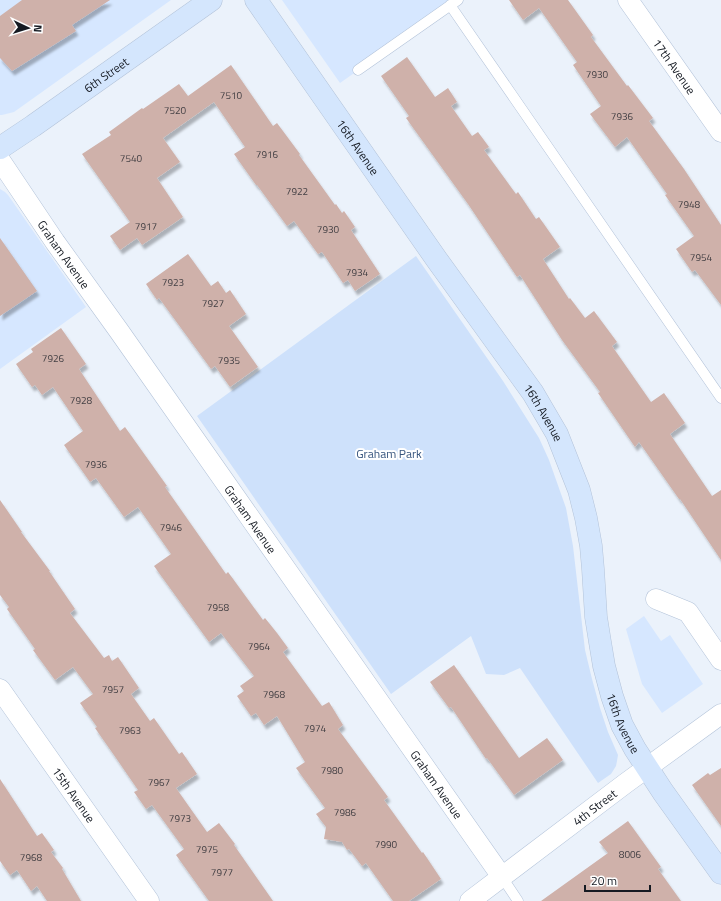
<svg xmlns="http://www.w3.org/2000/svg" width="721" height="901" viewBox="0 0 721 901" font-family="'Titillium Web',sans-serif">
  <style>
    .built { fill: #d6e7ff }
    .green { fill: #cee1fb }
    .building { fill: #cfb1aa; filter: url(#shadow) }
    .lines { fill: none; stroke-linecap: round; stroke-linejoin: round }
    .lane-casing { stroke: #b3c3d9; stroke-width: 11 }
    .street-casing { stroke: #b3c3d9; stroke-width: 21 }
    .secondary-casing { stroke: #b3c3d9; stroke-width: 23 }
    .lane { stroke: #fff; stroke-width: 10 }
    .street { stroke: #fff; stroke-width: 20 }
    .secondary { stroke: #d4e6fd; stroke-width: 22 }
    .labels { text-anchor: middle; dominant-baseline: central; stroke-width: 4; stroke-linejoin: round; paint-order: stroke }
    .number-label { font-size: 10px; fill: #444044 }
    .street-label { font-size: 12px; fill: #151a22; stroke: #fff }
    .park-label { font-size: 12px; fill: #36547d; stroke: #fff }
  </style>
  <defs>
    <filter id="shadow"><feDropShadow dx="2.5" dy="4.5" stdDeviation="1" flood-color="#0004"/></filter>
  </defs>
  <rect width="100%" height="100%" fill="#ebf2fb"/>
  <path class="built" d="M 0,0 L 171,0 L 14,112 L 2,115 L 0,115 Z
    M 282,0 L 458,0 L 340,83 Z
    M 0,189 L 5,192 L 8,195 L 86,307 L 0,369 Z
    M 644,616 L 661,641 L 670,635 L 703,684 L 662,713 L 642,684 L 626,629 Z"/>
  <path class="green" d="M 416,256 L 503,381 L 539,438 L 549,460 L 566,508 L 573,546 L 585,650 L 592,679 L 600,708 L 608,732 L 618,755 L 617,761 L 616,766 L 611,774 L 598,783 L 520,668 L 504,675 L 486,674 L 471,636 L 391,694 L 197,416 Z"/>
  <path class="building" d="M 22,0 L 110,0 L 72,25 L 76,31 L 12,71 L 0,58 L 0,16 Z
    M 509,0 L 568,0 L 593,35 L 591,37 L 627,86 L 628,85 L 653,118 L 649,121 L 684,169 L 721,225 L 721,305 L 695,270 L 692,272 L 676,249 L 694,236 L 665,195 L 667,194 L 627,137 L 615,147 L 590,114 L 601,106 L 573,65 L 577,62 L 539,8 L 523,20 Z
    M 407,57 L 435,97 L 448,88 L 457,102 L 451,106 L 472,136 L 478,132 L 489,147 L 484,150 L 516,194 L 518,192 L 536,219 L 539,217 L 560,247 L 543,259 L 569,299 L 570,298 L 585,318 L 594,311 L 617,342 L 612,346 L 651,402 L 664,393 L 685,423 L 670,434 L 712,496 L 721,490 L 721,560 L 680,499 L 679,499 L 639,442 L 635,447 L 598,393 L 600,392 L 562,340 L 520,275 L 517,277 L 468,204 L 406,118 L 409,116 L 381,76 Z
    M 231,65 L 273,126 L 277,123 L 300,154 L 299,155 L 335,205 L 336,204 L 342,213 L 344,211 L 355,227 L 351,230 L 380,274 L 355,291 L 348,280 L 343,283 L 322,252 L 318,254 L 294,221 L 287,226 L 257,185 L 256,185 L 234,154 L 245,147 L 214,102 L 163,138 L 180,162 L 157,178 L 183,217 L 142,245 L 137,238 L 120,250 L 110,236 L 130,222 L 82,154 L 111,135 L 109,132 L 142,108 L 143,109 L 179,84 L 188,96 Z
    M 0,238 L 37,291 L 0,316 Z
    M 188,254 L 211,286 L 218,281 L 226,293 L 230,290 L 246,314 L 229,326 L 258,367 L 230,387 L 215,366 L 211,369 L 159,298 L 157,300 L 146,284 Z
    M 61,328 L 86,364 L 79,369 L 120,431 L 125,427 L 167,486 L 165,487 L 226,574 L 228,572 L 263,620 L 265,618 L 277,633 L 288,648 L 283,652 L 322,706 L 329,702 L 343,725 L 338,729 L 388,797 L 384,800 L 422,853 L 423,852 L 441,879 L 409,901 L 393,901 L 366,863 L 362,866 L 349,849 L 347,850 L 342,842 L 324,839 L 326,827 L 316,814 L 325,808 L 296,768 L 305,762 L 277,716 L 264,725 L 256,713 L 251,716 L 237,696 L 244,691 L 240,686 L 254,676 L 221,633 L 209,642 L 154,566 L 171,554 L 138,507 L 124,517 L 96,478 L 90,482 L 64,445 L 83,431 L 53,387 L 42,395 L 35,385 L 32,387 L 16,364 L 33,352 L 31,349 Z
    M 0,500 L 22,532 L 21,532 L 50,571 L 49,571 L 75,609 L 70,613 L 104,658 L 109,655 L 112,661 L 118,657 L 139,688 L 131,694 L 150,721 L 154,718 L 179,754 L 182,752 L 197,774 L 176,788 L 207,832 L 219,823 L 235,844 L 234,845 L 273,901 L 209,901 L 176,855 L 184,849 L 152,805 L 146,809 L 134,792 L 138,790 L 116,758 L 95,728 L 97,727 L 80,703 L 93,694 L 73,667 L 55,680 L 33,650 L 35,649 L 7,609 L 9,607 L 0,595 Z
    M 454,665 L 519,758 L 547,738 L 563,760 L 514,795 L 487,758 L 486,759 L 451,707 L 449,708 L 430,682 Z
    M 721,768 L 721,826 L 692,785 L 708,773 L 710,775 Z
    M 0,779 L 37,836 L 42,833 L 54,850 L 51,852 L 63,868 L 62,869 L 81,901 L 47,901 L 37,886 L 31,891 L 17,870 L 10,875 L 0,861 Z
    M 628,821 L 661,867 L 658,869 L 681,901 L 541,901 L 608,853 L 599,842 Z"/>
  <g class="lines">
    <defs>
      <path id="lane" d="M 450,5 L 721,398
        M 358,70 L 458,0
        M 502,877 L 518,901"/>
      <g id="street">
        <path id="s1" d="M 628,0 L 721,132"/>
        <path id="s2" d="M 0,160 L 55,242 L 119,331 L 502,877"/>
        <path d="M 656,599 L 688,612 L 721,660"/>
        <path id="s3" d="M 0,689 L 149,901"/>
        <path id="s4" d="M 470,901 L 626,783 L 721,714"/>
      </g>
      <g id="secondary">
        <path id="s5" d="M 256,0 L 437,260 L 533,393 L 557,434 L 579,490 L 586,518 L 591,546 L 593,569 L 596,617 L 600,642 L 604,666 L 612,696 L 622,725 L 635,749 L 663,792 L 721,873"/>
        <path id="s6" d="M 0,148 L 33,126 L 211,0"/>
      </g>
    </defs>
    <use href="#lane" class="lane-casing"/>
    <use href="#street" class="street-casing"/>
    <use href="#secondary" class="secondary-casing"/>
    <use href="#lane" class="lane"/>
    <use href="#street" class="street"/>
    <use href="#secondary" class="secondary"/>
  </g>
  <g class="labels">
    <g class="number-label">
      <text x="597" y="74">7930</text>
      <text x="231" y="95">7510</text>
      <text x="175" y="110">7520</text>
      <text x="622" y="116">7936</text>
      <text x="267" y="154">7916</text>
      <text x="131" y="158">7540</text>
      <text x="297" y="191">7922</text>
      <text x="689" y="204">7948</text>
      <text x="146" y="226">7917</text>
      <text x="328" y="229">7930</text>
      <text x="701" y="257">7954</text>
      <text x="357" y="272">7934</text>
      <text x="173" y="282">7923</text>
      <text x="213" y="303">7927</text>
      <text x="53" y="358">7926</text>
      <text x="229" y="360">7935</text>
      <text x="81" y="400">7928</text>
      <text x="96" y="464">7936</text>
      <text x="171" y="527">7946</text>
      <text x="218" y="607">7958</text>
      <text x="259" y="646">7964</text>
      <text x="113" y="689">7957</text>
      <text x="274" y="694">7968</text>
      <text x="315" y="728">7974</text>
      <text x="130" y="730">7963</text>
      <text x="332" y="770">7980</text>
      <text x="159" y="782">7967</text>
      <text x="345" y="812">7986</text>
      <text x="180" y="818">7973</text>
      <text x="386" y="844">7990</text>
      <text x="207" y="849">7975</text>
      <text x="630" y="854">8006</text>
      <text x="31" y="857">7968</text>
      <text x="222" y="872">7977</text>
    </g>
    <g class="street-label">
      <text stroke="none"><textPath href="#s1" startOffset="81">17th Avenue</textPath></text>
      <text stroke="none"><textPath href="#s6" startOffset="129">6th Street</textPath></text>
      <text stroke="none"><textPath href="#s5" startOffset="179">16th Avenue</textPath></text>
      <text stroke="none"><textPath href="#s2" startOffset="114">Graham Avenue</textPath></text>
      <text stroke="none"><textPath href="#s5" startOffset="503">16th Avenue</textPath></text>
      <text stroke="none"><textPath href="#s2" startOffset="438">Graham Avenue</textPath></text>
      <text stroke="none"><textPath href="#s5" startOffset="827">16th Avenue</textPath></text>
      <text stroke="none"><textPath href="#s2" startOffset="762">Graham Avenue</textPath></text>
      <text stroke="none"><textPath href="#s3" startOffset="129">15th Avenue</textPath></text>
      <text stroke="none"><textPath href="#s4" startOffset="156">4th Street</textPath></text>
    </g>
    <g class="park-label">
      <text x="389" y="453">Graham Park</text>
    </g>
  </g>
  <g transform="translate(28 28) rotate(94)" stroke="#ffffff" stroke-width="3" paint-order="stroke">
  <path d="M0-3L7 15L0 10L-7 15Z" fill="#151a22"/>
  <text y="-6" font-size="11" font-weight="bold" text-anchor="middle" fill="#151a22">N</text>
  </g>
  <path d="M585 885v6h65v-6" fill="none" stroke="#151a22" stroke-width="2"/>
  <text x="591" y="885" font-size="12" fill="#151a22" stroke="#ffffff" stroke-width="3" paint-order="stroke">20 m</text>
</svg>
